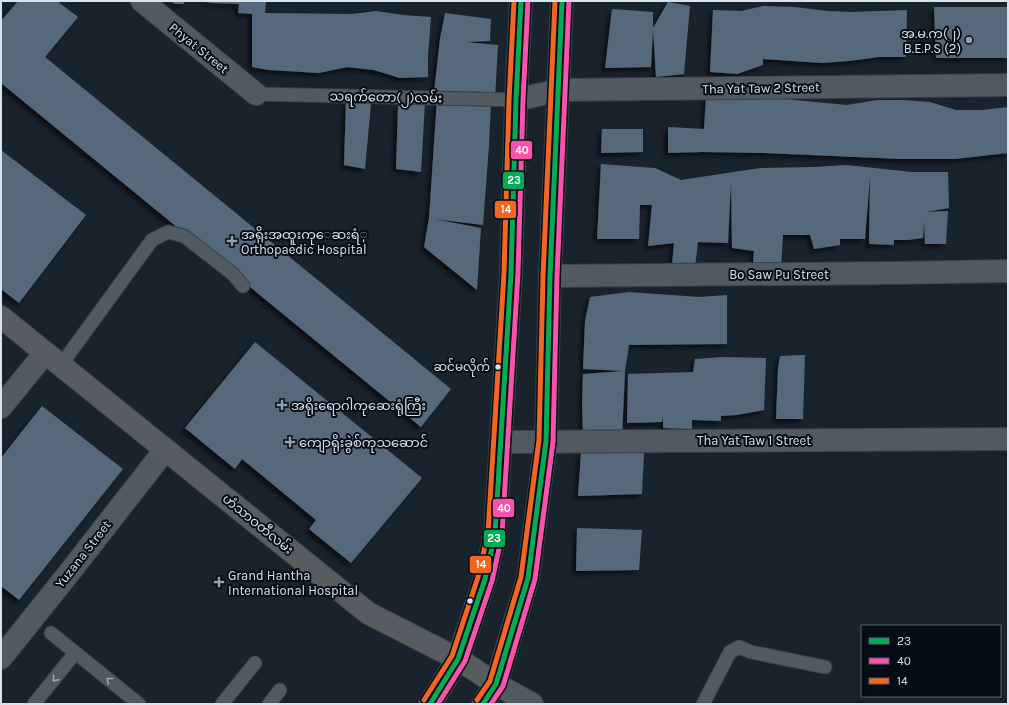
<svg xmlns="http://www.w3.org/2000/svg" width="1009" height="705" viewBox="0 0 1009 705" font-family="Karla,'Noto Sans Myanmar',sans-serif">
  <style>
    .building { fill: #56697a; filter: url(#shadow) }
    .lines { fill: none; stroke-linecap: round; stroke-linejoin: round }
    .service-casing { stroke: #384047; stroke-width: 15 }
    .minor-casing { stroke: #384047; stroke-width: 24 }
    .secondary-casing { stroke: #384047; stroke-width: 24 }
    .primary-casing { stroke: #384047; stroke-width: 24 }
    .service { stroke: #525a61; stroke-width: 13 }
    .minor { stroke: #525a61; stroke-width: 22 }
    .secondary { stroke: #575c5f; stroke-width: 22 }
    .primary { stroke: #5c5e5e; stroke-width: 22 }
    .bus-1-casing { stroke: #050c13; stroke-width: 8 }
    .bus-2-casing { stroke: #050c13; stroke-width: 8 }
    .bus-3-casing { stroke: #050c13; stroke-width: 8 }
    .bus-1 { stroke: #06aa56; stroke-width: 5 }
    .bus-2 { stroke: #f653ac; stroke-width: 5 }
    .bus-3 { stroke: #f26522; stroke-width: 5 }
    .oneway { stroke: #9ba5ae }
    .poi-dot { fill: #94a0a9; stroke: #050c13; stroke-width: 1.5 }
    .bus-dot { fill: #d7e3ed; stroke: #050c13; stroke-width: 1.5 }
    .labels { text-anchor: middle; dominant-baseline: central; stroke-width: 4; stroke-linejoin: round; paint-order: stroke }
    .bus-label { font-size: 12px; fill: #d7e3ed; stroke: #050c13; text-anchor: end }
    .poi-label { font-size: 13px; fill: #d7e3ed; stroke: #050c13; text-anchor: start }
    .street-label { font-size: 13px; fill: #d7e3ed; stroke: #050c13 }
    .line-badge { stroke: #050c13; stroke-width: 1.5 }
    .badge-label { font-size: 11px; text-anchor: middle; font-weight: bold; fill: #fff }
  </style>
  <defs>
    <filter id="shadow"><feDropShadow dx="-3.5" dy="3.5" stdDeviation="2" flood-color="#0009"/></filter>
  </defs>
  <rect width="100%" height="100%" fill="#19232c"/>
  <path class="building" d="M 18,1 L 57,1 L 78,17 L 45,57 L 451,389 L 421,427 L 1,83 L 1,21 Z
    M 169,1 L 184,1 L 184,4 L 175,4 Z
    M 206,1 L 266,1 L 265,13 L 352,14 L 376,11 L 403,15 L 431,17 L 428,56 L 428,77 L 400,78 L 374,70 L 347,67 L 319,73 L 269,70 L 252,67 L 252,14 L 238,13 L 239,4 L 212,3 L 206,2 Z
    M 668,2 L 690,6 L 684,74 L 656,77 L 653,29 L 651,67 L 605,68 L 612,9 L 653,12 L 653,28 Z
    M 763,6 L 795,7 L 827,11 L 852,12 L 907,10 L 906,57 L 879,57 L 849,61 L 823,63 L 763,59 L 763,65 L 737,74 L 710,72 L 713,10 L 741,11 Z
    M 934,7 L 1008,7 L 1008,58 L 936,58 Z
    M 445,13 L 491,19 L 490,41 L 465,42 L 498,45 L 495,100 L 434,92 L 440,39 Z
    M 706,96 L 765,96 L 795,100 L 847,105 L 877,100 L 904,100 L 930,102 L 956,110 L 982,110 L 1008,107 L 1008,153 L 955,159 L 902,159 L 764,153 L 702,152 L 668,153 L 668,127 L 704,129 Z
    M 437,99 L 491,104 L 489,145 L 483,225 L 434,219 L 481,228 L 477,290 L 424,247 L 429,218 Z
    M 346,100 L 371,104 L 365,169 L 344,165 Z
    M 425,102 L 421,172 L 396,169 L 398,106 Z
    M 602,129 L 643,129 L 643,152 L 601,153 Z
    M 1,150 L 86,215 L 19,303 L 1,289 Z
    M 601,164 L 655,168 L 681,180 L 760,168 L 815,167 L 846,165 L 912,172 L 948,172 L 949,208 L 926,212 L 948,211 L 946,244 L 925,244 L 924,221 L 923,238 L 908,240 L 894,240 L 894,245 L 869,244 L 870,176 L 865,239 L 840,239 L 840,245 L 814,249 L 810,235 L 783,235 L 781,268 L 753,264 L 754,251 L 732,248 L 731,181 L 728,243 L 698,242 L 695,267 L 672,265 L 674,243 L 648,246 L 652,205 L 640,205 L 639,239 L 597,239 Z
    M 629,292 L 699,297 L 727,295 L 727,344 L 629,345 L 625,371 L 622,437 L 583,434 L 582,403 L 583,374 L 625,371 L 583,369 L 585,321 L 590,297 Z
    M 255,342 L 422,478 L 351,563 L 309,529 L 316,520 L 242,459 L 235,469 L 185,428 Z
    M 805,355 L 803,419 L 776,419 L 778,369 L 780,356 Z
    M 723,357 L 766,358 L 764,410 L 737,415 L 721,416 L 721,421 L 692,420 L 692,429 L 663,428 L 663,415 L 662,422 L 627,423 L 628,374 L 693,372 L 695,359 Z
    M 42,406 L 123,469 L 19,600 L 1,586 L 1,458 Z
    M 581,453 L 644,453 L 642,494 L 578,496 Z
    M 577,528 L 642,530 L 639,570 L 576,571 Z"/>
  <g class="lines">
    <defs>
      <path id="service" d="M 256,94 L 516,100
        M 61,365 L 152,240 L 168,232 L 184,236 L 233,274 L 243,286
        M 51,633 L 139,704
        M 34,704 L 75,653
        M 222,704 L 255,663
        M 269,704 L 280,690
        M 703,704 L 730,652 L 739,647 L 751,652 L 825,667"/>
      <path id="minor" d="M 142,1 L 256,94
        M 516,100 L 559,90 L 1008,85
        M 550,276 L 891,273 L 1008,271
        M 1,407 L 45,353
        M 501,442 L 1008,439
        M 1,658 L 69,573 L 165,450
        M 496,684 L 532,704"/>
      <path id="secondary" d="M 1,317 L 368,613 L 458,659 L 496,684"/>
      <path id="primary" d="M 430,704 L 458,659 L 485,579 L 495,534 L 511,273 L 516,100 L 521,1
        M 483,704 L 496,684 L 528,578 L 546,441 L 550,276 L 562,1"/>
    </defs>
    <use href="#service" class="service-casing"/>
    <use href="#minor" class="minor-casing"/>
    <use href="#secondary" class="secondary-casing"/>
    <use href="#primary" class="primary-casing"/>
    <use href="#service" class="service"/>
    <use href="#minor" class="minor"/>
    <use href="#secondary" class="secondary"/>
    <use href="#primary" class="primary"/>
    <defs>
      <path id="bus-1" d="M 430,704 L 458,659 L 485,579 L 495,534 L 511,273 L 516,100 L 521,1
        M 483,704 L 496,684 L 528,578 L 546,441 L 550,276 L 562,1"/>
      <path id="bus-2" d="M 438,704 L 465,661 L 492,581 L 502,535 L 518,273 L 523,100 L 528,1
        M 491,704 L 503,686 L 535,579 L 553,442 L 557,276 L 569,1"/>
      <path id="bus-3" d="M 424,700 L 452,656 L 478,577 L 488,533 L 504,273 L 509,100 L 514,1
        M 477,700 L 490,681 L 521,577 L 539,440 L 543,276 L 555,1"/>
    </defs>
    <use href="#bus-1" class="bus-1-casing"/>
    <use href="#bus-2" class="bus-2-casing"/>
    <use href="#bus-3" class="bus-3-casing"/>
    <use href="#bus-1" class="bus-1"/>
    <use href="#bus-2" class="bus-2"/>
    <use href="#bus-3" class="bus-3"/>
  </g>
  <defs><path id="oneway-chevron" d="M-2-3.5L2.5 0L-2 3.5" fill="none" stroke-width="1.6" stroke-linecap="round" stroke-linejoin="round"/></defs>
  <g class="oneway">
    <use href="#oneway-chevron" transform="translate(55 679) rotate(129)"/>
    <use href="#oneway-chevron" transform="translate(109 680) rotate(-141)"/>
  </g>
  <g class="poi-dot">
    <circle cx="969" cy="40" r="4"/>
    <path d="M230 235h4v4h4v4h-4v4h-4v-4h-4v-4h4z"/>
    <path d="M280 399h4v4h4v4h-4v4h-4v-4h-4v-4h4z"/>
    <path d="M288 436h4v4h4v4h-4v4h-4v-4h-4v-4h4z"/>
    <path d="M217 576h4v4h4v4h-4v4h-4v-4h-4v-4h4z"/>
  </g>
  <g class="bus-dot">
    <circle cx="498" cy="367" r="3.5"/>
    <circle cx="470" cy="601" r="3.5"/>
  </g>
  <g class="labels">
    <g class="bus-label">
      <text x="490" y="367">ဆင်မလိုက်</text>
    </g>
    <g class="poi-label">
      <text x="961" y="33" text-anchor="end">အ.မ.က(၂)<tspan x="961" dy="15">B.E.P.S (2)</tspan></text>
      <text x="241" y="234">အရိုးအထူးကုေဆးရံု<tspan x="241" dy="15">Orthopaedic Hospital</tspan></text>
      <text x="291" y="405">အရိုးရောဂါကုဆေးရုံကြီး</text>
      <text x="299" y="442">ကျောရိုးခွဲစ်ကုသဆောင်</text>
      <text x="228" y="575">Grand Hantha<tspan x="228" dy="15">International Hospital</tspan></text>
    </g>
    <g class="street-label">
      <text transform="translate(199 48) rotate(39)">Phyat Street</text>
      <text transform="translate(761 88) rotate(-1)">Tha Yat Taw 2 Street</text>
      <text transform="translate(386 97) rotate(1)">သရက်တော(၂)လမ်း</text>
      <text x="779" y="274">Bo Saw Pu Street</text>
      <text x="754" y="440">Tha Yat Taw 1 Street</text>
      <text transform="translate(258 524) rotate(39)">ဟံသာဝတီလမ်း</text>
      <text transform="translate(83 554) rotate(-52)">Yuzana Street</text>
    </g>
  </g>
  <g class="line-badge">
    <rect x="510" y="140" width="23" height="20" rx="4" fill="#f653ac"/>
    <rect x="502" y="171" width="23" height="19" rx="4" fill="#06aa56"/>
    <rect x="494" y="200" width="23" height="19" rx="4" fill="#f26522"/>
    <rect x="492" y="498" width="23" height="20" rx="4" fill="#f653ac"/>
    <rect x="483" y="529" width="23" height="19" rx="4" fill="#06aa56"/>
    <rect x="469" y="555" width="23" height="19" rx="4" fill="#f26522"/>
  </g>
  <g class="badge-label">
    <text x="522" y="154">40</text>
    <text x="514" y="184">23</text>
    <text x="506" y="213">14</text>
    <text x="504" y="512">40</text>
    <text x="494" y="542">23</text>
    <text x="481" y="568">14</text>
  </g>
  <rect width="1009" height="705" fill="none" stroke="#d7e3ed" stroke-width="4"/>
  <rect x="861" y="625" width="140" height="72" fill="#050c13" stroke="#59626a"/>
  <rect x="869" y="638" width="20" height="6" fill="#06aa56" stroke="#59626a"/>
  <text x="897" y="645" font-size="12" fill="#d7e3ed">23</text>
  <rect x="869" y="658" width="20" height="6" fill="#f653ac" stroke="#59626a"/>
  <text x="897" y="665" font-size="12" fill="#d7e3ed">40</text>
  <rect x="869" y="678" width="20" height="6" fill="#f26522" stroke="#59626a"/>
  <text x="897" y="685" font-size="12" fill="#d7e3ed">14</text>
</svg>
